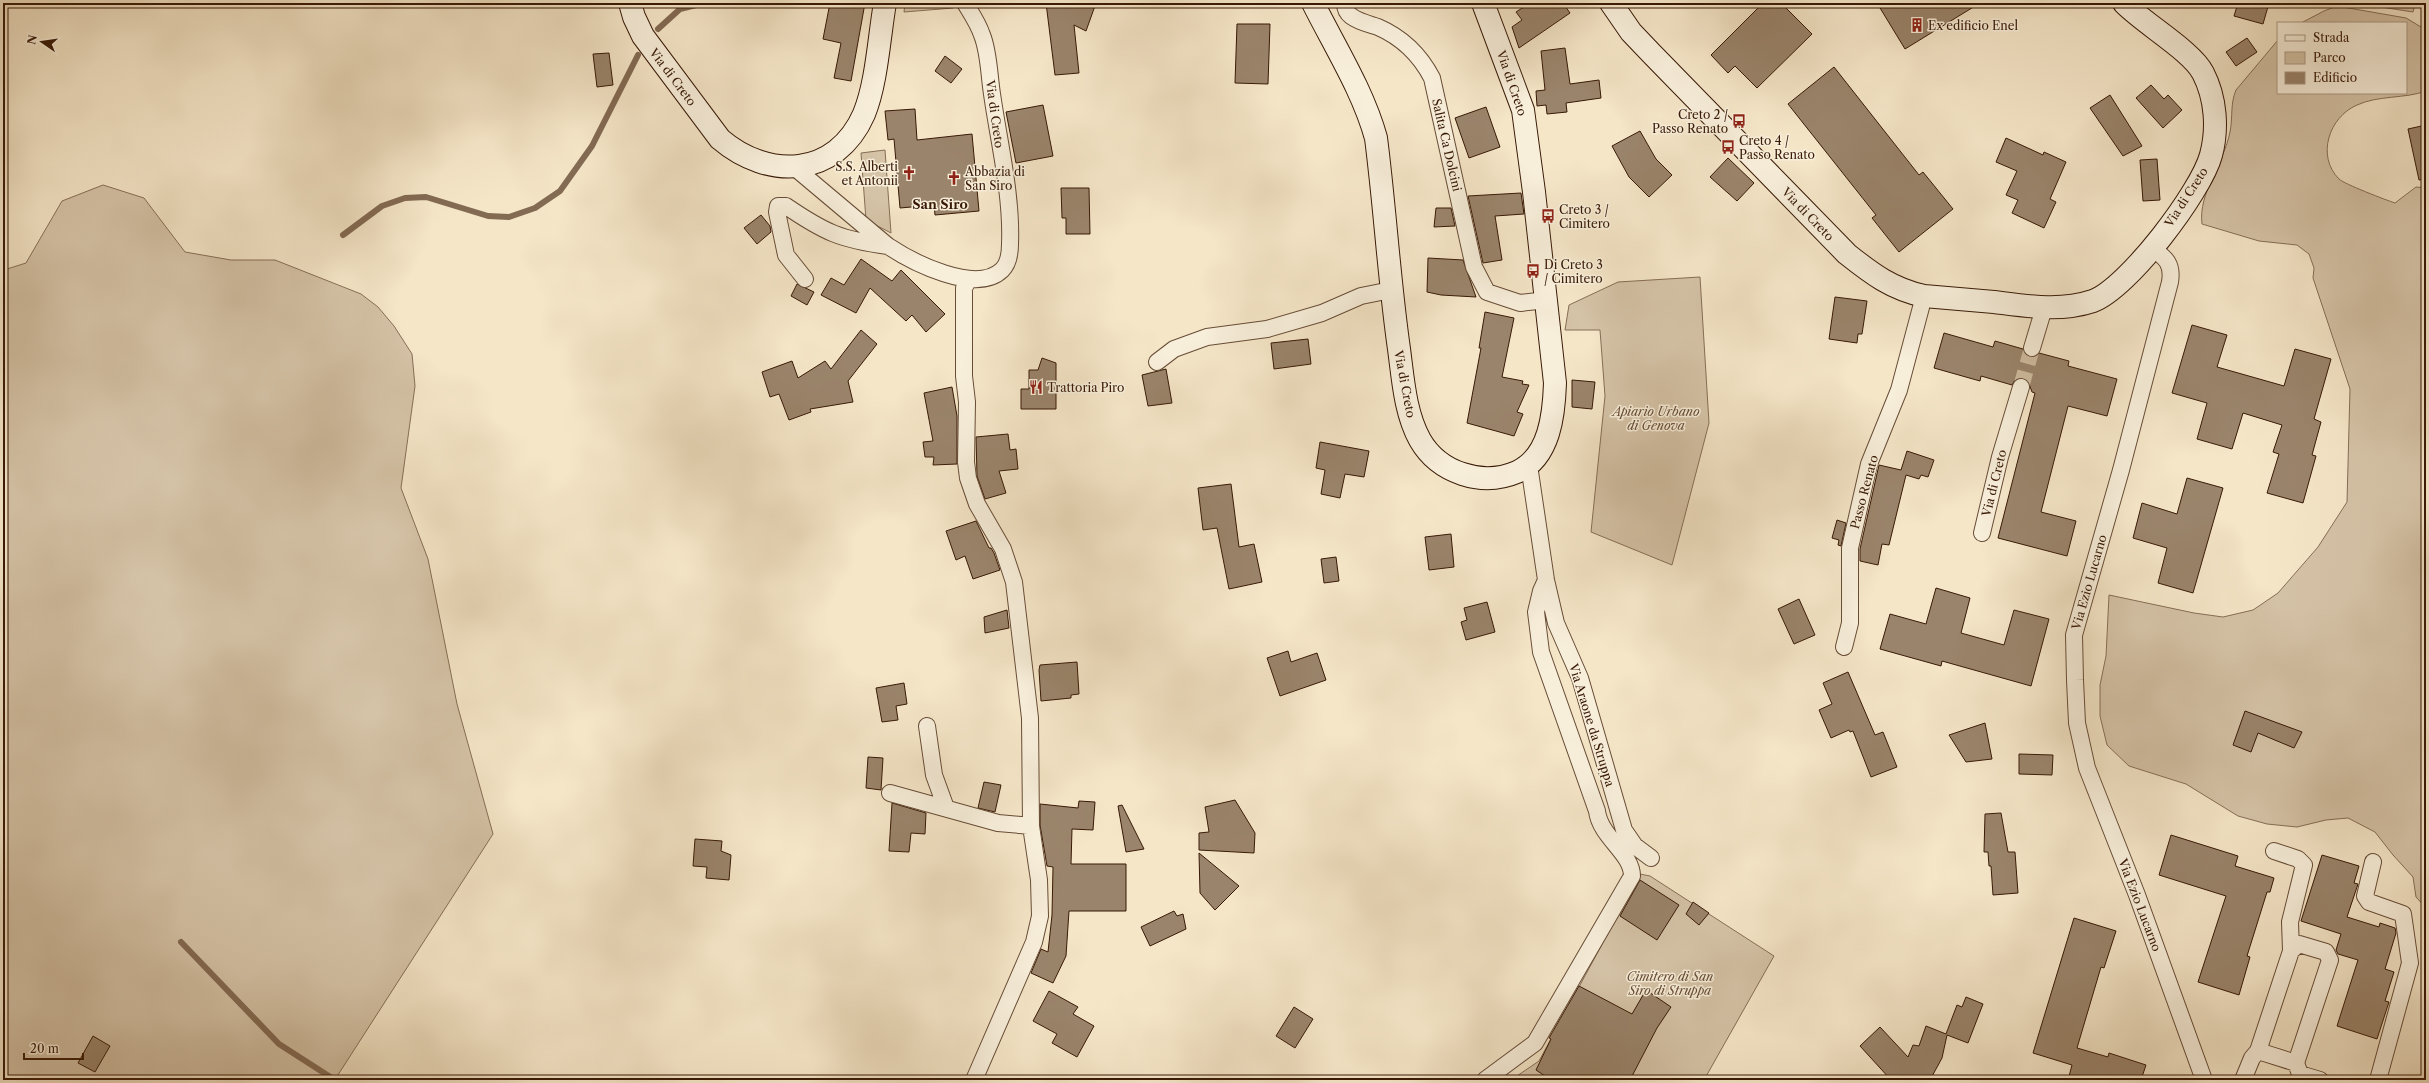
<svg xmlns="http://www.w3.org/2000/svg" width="2429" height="1083" viewBox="0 0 2429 1083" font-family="'Libre Caslon Text',serif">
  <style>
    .green { fill: #d5c3a7; stroke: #866e56 }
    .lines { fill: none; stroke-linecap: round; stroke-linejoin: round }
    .stream { stroke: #836a53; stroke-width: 6 }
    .building { fill: #9a846b; stroke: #381906 }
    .street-tunnel { stroke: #cfbda1; stroke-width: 16; stroke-dasharray: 16 8; stroke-linecap: butt }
    .street-casing { stroke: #674c36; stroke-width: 18 }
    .secondary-casing { stroke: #381906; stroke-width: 24 }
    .street { stroke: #f8efdb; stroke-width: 16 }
    .secondary { stroke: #f8efdb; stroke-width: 22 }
    .labels { text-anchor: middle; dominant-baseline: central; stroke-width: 3; stroke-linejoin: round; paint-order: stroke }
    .poi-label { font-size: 12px; fill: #381906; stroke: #f8efdb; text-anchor: start }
    .street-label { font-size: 12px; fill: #381906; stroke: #f8efdb }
    .park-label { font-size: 12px; font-style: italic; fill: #674c36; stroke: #f8efdb }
    .neighbourhood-label { font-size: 13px; font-weight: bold; fill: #381906; stroke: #f8efdb }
  </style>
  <rect width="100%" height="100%" fill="#f5e6c8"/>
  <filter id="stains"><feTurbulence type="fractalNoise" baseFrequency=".005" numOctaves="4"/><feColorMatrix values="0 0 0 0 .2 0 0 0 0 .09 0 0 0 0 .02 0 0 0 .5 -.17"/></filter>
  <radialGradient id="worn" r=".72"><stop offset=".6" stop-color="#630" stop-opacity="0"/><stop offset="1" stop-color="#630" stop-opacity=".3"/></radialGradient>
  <path class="green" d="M 905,3 L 951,3 L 953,8 L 904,12 Z
    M 2356,3 L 2415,3 L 2413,12 Z
    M 2337,6 L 2406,18 L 2426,30 L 2426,91 C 2404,99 2379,95 2357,105 C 2329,117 2316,156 2339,179 C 2344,184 2386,200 2395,203 L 2416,187 L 2426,188 L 2426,908 L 2416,897 L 2413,877 L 2393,855 L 2375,832 L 2348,818 L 2326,820 L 2297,827 L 2267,824 L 2238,816 L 2186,784 L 2129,766 L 2107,745 L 2100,716 L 2100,685 L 2106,656 L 2109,595 L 2194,613 L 2223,617 L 2253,610 L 2278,593 L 2318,547 L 2347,502 L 2350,389 L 2313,278 L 2314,268 L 2309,254 L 2297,245 L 2259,241 L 2202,224 C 2198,193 2224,163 2230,132 C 2233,117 2230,104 2236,90 L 2278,40 L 2278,93 L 2406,93 L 2406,23 L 2301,23 L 2324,11 Z
    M 885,150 L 891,233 L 866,220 L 861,153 Z
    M 103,185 L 144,198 L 185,252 L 231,260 L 275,260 L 361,294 L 378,307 L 394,326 L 412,354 L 415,386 L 401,488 L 428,559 L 457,704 L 493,834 L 336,1078 L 329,1080 L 3,1080 L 3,262 L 7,269 L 26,263 L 62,201 Z
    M 1700,277 L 1709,423 L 1672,565 L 1591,532 L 1605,396 L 1600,330 L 1565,330 L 1569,305 L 1618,282 Z
    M 1640,874 L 1650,876 L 1774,956 L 1704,1080 L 1511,1080 L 1539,1061 Z"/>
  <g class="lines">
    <path class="stream" d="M 658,29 L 680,9 L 704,3
      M 343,235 L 382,206 L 405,198 L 426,197 L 488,216 L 509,217 L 535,208 L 560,191 L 592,146 L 638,55
      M 181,942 L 279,1044 L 335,1080"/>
  </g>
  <path class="building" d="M 830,3 L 865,3 L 851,81 L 834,78 L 841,43 L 823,39 Z
    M 1046,3 L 1096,3 L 1086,31 L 1074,25 L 1079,73 L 1055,75 Z
    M 1530,3 L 1563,3 L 1570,13 L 1519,48 L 1512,27 L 1522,20 L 1516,12 Z
    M 1763,3 L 1781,3 L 1812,34 L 1757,88 L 1735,66 L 1728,73 L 1711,55 Z
    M 1877,3 L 1980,3 L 1905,49 Z
    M 2238,3 L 2269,3 L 2263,24 L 2234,16 Z
    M 1237,24 L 1270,24 L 1268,84 L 1235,83 Z
    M 2247,38 L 2257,52 L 2236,66 L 2226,52 Z
    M 1565,48 L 1570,84 L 1599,80 L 1601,98 L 1566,103 L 1567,112 L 1547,114 L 1546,105 L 1537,106 L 1536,91 L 1545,90 L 1541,51 Z
    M 609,53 L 613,85 L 597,87 L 593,54 Z
    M 945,56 L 962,69 L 951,83 L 935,71 Z
    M 1834,67 L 1919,175 L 1923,172 L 1953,209 L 1899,252 L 1872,218 L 1876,215 L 1788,104 Z
    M 2151,85 L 2164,99 L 2168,95 L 2182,110 L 2163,128 L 2136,98 Z
    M 2110,95 L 2142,146 L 2123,156 L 2090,108 Z
    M 1043,105 L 1053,156 L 1016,163 L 1006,112 Z
    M 1486,107 L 1500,147 L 1469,158 L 1455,118 Z
    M 915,109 L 917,140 L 972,134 L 979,211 L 935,215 L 934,205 L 900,208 L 894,139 L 888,140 L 885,111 Z
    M 2426,125 L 2426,179 L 2419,180 L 2408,129 Z
    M 1640,131 L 1656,159 L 1672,175 L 1649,197 L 1629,177 L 1612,146 Z
    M 2006,138 L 2043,155 L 2044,152 L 2066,162 L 2050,199 L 2056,202 L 2044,228 L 2012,213 L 2018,200 L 2006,195 L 2017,171 L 1996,162 Z
    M 1728,158 L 1754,183 L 1737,201 L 1710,177 Z
    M 2157,159 L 2160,200 L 2143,201 L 2140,160 Z
    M 1061,188 L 1089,188 L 1090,234 L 1066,234 L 1066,218 L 1062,218 Z
    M 1521,193 L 1524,214 L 1495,216 L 1502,260 L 1483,263 L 1468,196 Z
    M 1436,208 L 1451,208 L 1455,226 L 1434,227 Z
    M 761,215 L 770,226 L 771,232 L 757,244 L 744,228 Z
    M 1428,258 L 1463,260 L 1476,297 L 1441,295 L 1427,292 Z
    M 861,259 L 892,281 L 901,270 L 945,314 L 926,332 L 912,315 L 906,321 L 870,288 L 856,313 L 821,295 L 831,278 L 844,285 Z
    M 797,284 L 814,292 L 807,305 L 791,296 Z
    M 1835,297 L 1867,301 L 1862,334 L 1858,334 L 1857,343 L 1829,339 Z
    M 1485,312 L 1514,318 L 1502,377 L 1523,381 L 1522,384 L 1529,385 L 1517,412 L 1523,414 L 1514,436 L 1467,423 L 1481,348 L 1479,348 Z
    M 2192,325 L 2227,335 L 2217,367 L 2284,386 L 2295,349 L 2331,359 L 2314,419 L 2321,422 L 2312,455 L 2316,456 L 2303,503 L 2267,493 L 2279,454 L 2273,452 L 2282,425 L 2243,413 L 2232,449 L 2197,439 L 2207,403 L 2172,393 Z
    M 861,330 L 877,344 L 848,381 L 853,402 L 810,409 L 811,412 L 789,420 L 779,394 L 770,397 L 762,372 L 792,361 L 798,378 L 825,361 L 831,369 Z
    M 1944,333 L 1993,347 L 1995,341 L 2023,349 L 2029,357 L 2035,357 L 2039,353 L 2069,361 L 2068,366 L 2117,379 L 2107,416 L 2068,406 L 2041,512 L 2076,521 L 2067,556 L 1998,538 L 2035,393 L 2032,392 L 2028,381 L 2023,378 L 2015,380 L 2012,385 L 1981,376 L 1980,381 L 1934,368 Z
    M 1308,339 L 1311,364 L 1274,369 L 1271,343 Z
    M 1042,358 L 1056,363 L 1056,409 L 1021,409 L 1021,389 L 1029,389 L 1029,370 L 1038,370 Z
    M 1166,369 L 1172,403 L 1148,406 L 1142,375 Z
    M 1572,380 L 1595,382 L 1592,409 L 1572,407 Z
    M 952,387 L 957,416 L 957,464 L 933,465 L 934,457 L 925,457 L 923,442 L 933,441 L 924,393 Z
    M 1008,434 L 1010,450 L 1016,449 L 1018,469 L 999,471 L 1006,493 L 985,499 L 977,476 L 976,437 Z
    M 1320,442 L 1369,451 L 1364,477 L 1345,474 L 1340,498 L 1321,494 L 1325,470 L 1316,468 Z
    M 1907,451 L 1934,460 L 1928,477 L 1921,475 L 1919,479 L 1906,475 L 1889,545 L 1882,544 L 1878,565 L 1860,561 L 1860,549 L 1879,465 L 1901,470 Z
    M 2187,478 L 2223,488 L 2193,593 L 2158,583 L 2167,548 L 2133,538 L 2142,503 L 2177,514 Z
    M 1231,484 L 1239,547 L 1254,544 L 1262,582 L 1229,589 L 1217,528 L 1203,530 L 1198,488 Z
    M 1837,520 L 1846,523 L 1841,546 L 1838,545 L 1839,540 L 1832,538 Z
    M 976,521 L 989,548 L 991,548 L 994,553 L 1000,570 L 973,579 L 965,556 L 956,560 L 946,531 Z
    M 1451,534 L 1454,567 L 1429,570 L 1425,537 Z
    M 1336,557 L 1339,581 L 1324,583 L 1321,559 Z
    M 1936,588 L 1970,598 L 1961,633 L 2004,645 L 2014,610 L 2049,619 L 2031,686 L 1942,661 L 1941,666 L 1880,649 L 1890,614 L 1926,624 Z
    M 1799,599 L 1815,635 L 1794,644 L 1778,609 Z
    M 1487,602 L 1495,632 L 1466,640 L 1461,622 L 1467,620 L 1464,608 Z
    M 1007,610 L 1009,628 L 985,633 L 984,617 Z
    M 1288,651 L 1291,662 L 1317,653 L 1326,680 L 1280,696 L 1267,658 Z
    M 1077,662 L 1079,694 L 1071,695 L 1071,698 L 1041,701 L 1039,670 L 1040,665 Z
    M 1848,672 L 1875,735 L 1883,732 L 1897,767 L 1871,777 L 1853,731 L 1850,732 L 1849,730 L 1831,738 L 1819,710 L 1832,704 L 1823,683 Z
    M 904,683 L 907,704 L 896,706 L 898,720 L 882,722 L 876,688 Z
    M 2245,711 L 2302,732 L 2294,748 L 2258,733 L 2251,752 L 2233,745 Z
    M 1985,723 L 1992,759 L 1966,762 L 1949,735 Z
    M 2019,754 L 2053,755 L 2052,775 L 2019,774 Z
    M 868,757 L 883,758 L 881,790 L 866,788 Z
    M 984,782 L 1001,785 L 995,812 L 978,808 Z
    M 1235,800 L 1255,833 L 1254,853 L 1199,850 L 1199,833 L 1209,832 L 1205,807 Z
    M 1079,801 L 1095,802 L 1093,830 L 1072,829 L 1071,864 L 1126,864 L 1126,911 L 1069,911 L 1066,956 L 1053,983 L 1031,973 L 1041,949 L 1048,952 L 1052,915 L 1053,867 L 1047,866 L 1040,825 L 1040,804 L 1078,808 Z
    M 892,803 L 926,813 L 925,834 L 911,833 L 909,852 L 889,851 Z
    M 1122,805 L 1144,849 L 1126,852 L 1118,806 Z
    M 2001,813 L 2008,852 L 2015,852 L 2018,893 L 1993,895 L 1991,866 L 1989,866 L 1988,852 L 1984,852 L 1985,814 Z
    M 2171,835 L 2238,856 L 2235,866 L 2274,878 L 2270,892 L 2267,892 L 2247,956 L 2250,957 L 2239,995 L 2198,982 L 2226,896 L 2159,875 Z
    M 695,839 L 722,841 L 721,851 L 731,855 L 729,880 L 706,878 L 707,867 L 693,866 Z
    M 1199,853 L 1239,886 L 1215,910 L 1200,893 Z
    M 2322,855 L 2359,866 L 2354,883 L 2358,884 L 2347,917 L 2379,927 L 2380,923 L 2395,928 L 2396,933 L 2385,969 L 2394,972 L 2385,1001 L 2389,1002 L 2377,1039 L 2337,1026 L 2358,960 L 2338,954 L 2336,950 L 2341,934 L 2301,921 Z
    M 1640,880 L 1679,905 L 1657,940 L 1620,916 Z
    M 1693,902 L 1709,913 L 1699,925 L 1686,914 Z
    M 1174,911 L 1177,916 L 1183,914 L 1186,929 L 1150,946 L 1141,927 Z
    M 2074,918 L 2116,931 L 2104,968 L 2101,967 L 2077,1048 L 2108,1057 L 2109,1053 L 2146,1065 L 2141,1080 L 2068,1080 L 2072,1065 L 2033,1053 Z
    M 1579,986 L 1632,1014 L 1646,990 L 1671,1007 L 1657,1028 L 1630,1080 L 1551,1080 L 1536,1070 L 1551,1039 L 1549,1038 Z
    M 1049,991 L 1078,1007 L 1073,1014 L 1094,1026 L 1077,1057 L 1052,1043 L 1057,1034 L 1033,1021 Z
    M 1966,997 L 1983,1004 L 1968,1043 L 1947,1035 L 1942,1058 L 1930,1080 L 1891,1080 L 1860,1046 L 1880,1027 L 1908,1057 L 1913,1045 L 1919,1046 L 1926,1026 L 1946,1034 L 1957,1005 L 1962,1007 Z
    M 1294,1007 L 1313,1019 L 1295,1048 L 1276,1036 Z
    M 93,1036 L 110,1046 L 95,1072 L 78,1063 Z"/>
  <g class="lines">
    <path class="street-tunnel" d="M 2021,387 L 2032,348"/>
    <defs>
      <path id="street" d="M 1345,3 C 1345,8 1347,13 1351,16 C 1359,22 1369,24 1378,27 C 1401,37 1420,55 1432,78 L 1474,267 L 1487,292 L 1520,303 L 1547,300
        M 794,167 L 888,246 C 912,262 976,295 1002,270 C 1008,264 1010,253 1010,244 C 1012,195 999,143 992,94 C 989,75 989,52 982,35 C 978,23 971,13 965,3
        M 2152,248 C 2166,258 2173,264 2170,282 L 2121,470 L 2074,635 L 2075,680 L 2077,723 L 2087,768 L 2137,895 L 2204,1080
        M 805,279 L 786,255 L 777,212 L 778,206 L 786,206 C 824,232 841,240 888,246
        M 969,279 L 964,288 L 964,376 L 967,402 L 966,462 L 968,478 L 977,504 L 1003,549 L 1014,582 L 1030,718 L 1031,826 L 1039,880 L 1040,916 L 1034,942 L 974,1080
        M 2032,348 L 2044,308
        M 1157,362 L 1174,349 L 1207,337 L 1267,329 L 1322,313 L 1361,296 L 1391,290
        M 1529,465 L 1546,580 L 1556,623 L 1580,678 L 1624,830 L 1635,846 L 1651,858
        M 1982,533 L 2000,457 L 2021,387
        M 1844,647 L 1850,623 L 1850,548 L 1869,464 L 1899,390 L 1924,296
        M 927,726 L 934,775 L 946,808
        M 890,793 L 998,823 L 1031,826
        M 2274,851 L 2298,859 L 2304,865 L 2290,922 L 2291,951
        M 2373,862 L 2365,896 L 2369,902 L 2403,914 L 2410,963 L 2378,1080
        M 2258,1051 L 2296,1063
        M 1485,1080 L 1535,1043 L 1632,876 C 1632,853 1600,837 1597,811 L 1541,652 L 1536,612 L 1541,591 L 1546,580
        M 2243,1080 L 2252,1058 L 2258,1051 L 2291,951 L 2299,944 L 2326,952 L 2330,960 L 2296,1063 L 2300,1074 L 2320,1080"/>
      <path id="secondary" d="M 630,3 L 634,17 L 643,36 L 720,139 C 768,180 836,178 864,114 C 877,82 879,37 885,3
        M 1313,3 C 1335,47 1363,91 1376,138 C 1385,208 1389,279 1399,349 C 1403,379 1405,413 1420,440 C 1439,473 1482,487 1517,472 C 1550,457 1554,414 1555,383 L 1534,192 L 1523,110 L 1483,3
        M 1611,3 L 1631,32 L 1651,53 L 1847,254 C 1872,274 1892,289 1924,296 C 1947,298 1970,300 1994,302 C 2026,306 2060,312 2093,301 C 2128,288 2201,192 2211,155 C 2218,129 2216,98 2203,73 C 2192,51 2143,23 2124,3"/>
    </defs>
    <use href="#street" class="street-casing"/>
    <use href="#secondary" class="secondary-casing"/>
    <use href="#street" class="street"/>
    <use href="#secondary" class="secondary"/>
  </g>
  <defs>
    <symbol id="building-bare" viewBox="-9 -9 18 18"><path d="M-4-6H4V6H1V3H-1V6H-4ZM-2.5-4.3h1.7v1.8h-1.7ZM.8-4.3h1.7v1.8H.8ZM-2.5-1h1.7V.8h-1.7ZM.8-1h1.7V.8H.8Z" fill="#8f2418" stroke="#f8efdb" stroke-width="2.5" paint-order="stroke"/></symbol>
    <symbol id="bus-bare" viewBox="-9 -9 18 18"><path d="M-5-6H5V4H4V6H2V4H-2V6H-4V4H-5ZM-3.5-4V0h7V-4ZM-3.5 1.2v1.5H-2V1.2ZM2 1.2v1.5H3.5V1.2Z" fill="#8f2418" stroke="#f8efdb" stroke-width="2.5" paint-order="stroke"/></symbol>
    <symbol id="church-bare" viewBox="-9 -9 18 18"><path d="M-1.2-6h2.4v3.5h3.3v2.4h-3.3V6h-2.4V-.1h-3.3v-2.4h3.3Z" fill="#8f2418" stroke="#f8efdb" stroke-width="2.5" paint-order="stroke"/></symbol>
    <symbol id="restaurant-bare" viewBox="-9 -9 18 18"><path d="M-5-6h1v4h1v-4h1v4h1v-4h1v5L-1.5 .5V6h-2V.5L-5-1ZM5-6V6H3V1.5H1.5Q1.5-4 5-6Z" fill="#8f2418" stroke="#f8efdb" stroke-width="2.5" paint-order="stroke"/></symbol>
  </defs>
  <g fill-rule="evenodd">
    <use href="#building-bare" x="1907" y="15" width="20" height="20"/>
    <use href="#bus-bare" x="1729" y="111" width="20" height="20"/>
    <use href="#bus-bare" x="1718" y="137" width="20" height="20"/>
    <use href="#church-bare" x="899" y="163" width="20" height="20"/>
    <use href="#church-bare" x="944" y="168" width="20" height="20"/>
    <use href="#bus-bare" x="1538" y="206" width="20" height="20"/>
    <use href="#bus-bare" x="1523" y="261" width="20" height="20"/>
    <use href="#restaurant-bare" x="1026" y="377" width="20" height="20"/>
  </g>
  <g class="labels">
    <g class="poi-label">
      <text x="1928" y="25">Ex edificio Enel</text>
      <text x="1728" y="114" text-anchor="end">Creto 2 /<tspan x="1728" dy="14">Passo Renato</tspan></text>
      <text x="1739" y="140">Creto 4 /<tspan x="1739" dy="14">Passo Renato</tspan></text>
      <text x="898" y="166" text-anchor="end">S.S. Alberti<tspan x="898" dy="14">et Antonii</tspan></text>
      <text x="965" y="171">Abbazia di<tspan x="965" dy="14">San Siro</tspan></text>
      <text x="1559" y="209">Creto 3 /<tspan x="1559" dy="14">Cimitero</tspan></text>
      <text x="1544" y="264">Di Creto 3<tspan x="1544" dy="14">/ Cimitero</tspan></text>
      <text x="1047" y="387">Trattoria Piro</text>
    </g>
    <g class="street-label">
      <text transform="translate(673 77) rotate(53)">Via di Creto</text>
      <text transform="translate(1512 83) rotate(71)">Via di Creto</text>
      <text transform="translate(995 114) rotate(82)">Via di Creto</text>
      <text transform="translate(1447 145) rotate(77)">Salita Ca Dolcini</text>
      <text transform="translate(2186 197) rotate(-57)">Via di Creto</text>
      <text transform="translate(1808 214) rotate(46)">Via di Creto</text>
      <text transform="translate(1405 384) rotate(79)">Via di Creto</text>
      <text transform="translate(1994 483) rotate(-76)">Via di Creto</text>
      <text transform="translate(1864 492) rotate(-75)">Passo Renato</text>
      <text transform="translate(2089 582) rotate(-74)">Via Ezio Lucarno</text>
      <text transform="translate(1592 725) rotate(73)">Via Araone da Struppa</text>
      <text transform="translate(2140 905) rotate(69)">Via Ezio Lucarno</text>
    </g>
    <g class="park-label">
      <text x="1656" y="411">Apiario Urbano<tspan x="1656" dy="14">di Genova</tspan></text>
      <text x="1670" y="976">Cimitero di San<tspan x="1670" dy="14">Siro di Struppa</tspan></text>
    </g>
    <g class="neighbourhood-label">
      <text x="940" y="204">San Siro</text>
    </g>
  </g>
  <rect width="2429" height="1083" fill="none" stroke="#f5e6c8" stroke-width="16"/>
  <rect x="4" y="4" width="2421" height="1075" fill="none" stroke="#381906" stroke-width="2"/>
  <rect x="8" y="8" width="2413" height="1067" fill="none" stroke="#381906"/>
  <rect x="2277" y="22" width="130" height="72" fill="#f8efdb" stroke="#ab9986"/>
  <rect x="2285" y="35" width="20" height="6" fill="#f8efdb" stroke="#ab9986"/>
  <text x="2313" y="42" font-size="12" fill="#381906">Strada</text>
  <rect x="2285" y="52" width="20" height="12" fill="#d5c3a7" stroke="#ab9986"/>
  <text x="2313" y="62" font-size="12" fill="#381906">Parco</text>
  <rect x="2285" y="72" width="20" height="12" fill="#9a846b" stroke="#ab9986"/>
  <text x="2313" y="82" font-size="12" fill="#381906">Edificio</text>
  <g transform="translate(42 42) rotate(283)" stroke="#f8efdb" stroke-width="3" paint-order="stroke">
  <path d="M0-3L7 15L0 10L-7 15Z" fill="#381906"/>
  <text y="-6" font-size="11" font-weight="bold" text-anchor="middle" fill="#381906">N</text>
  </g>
  <path d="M24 1053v6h59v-6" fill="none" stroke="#381906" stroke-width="2"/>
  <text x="30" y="1053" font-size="12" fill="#381906" stroke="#f8efdb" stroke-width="3" paint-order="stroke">20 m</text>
  <rect width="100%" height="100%" filter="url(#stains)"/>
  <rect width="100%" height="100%" fill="url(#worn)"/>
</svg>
